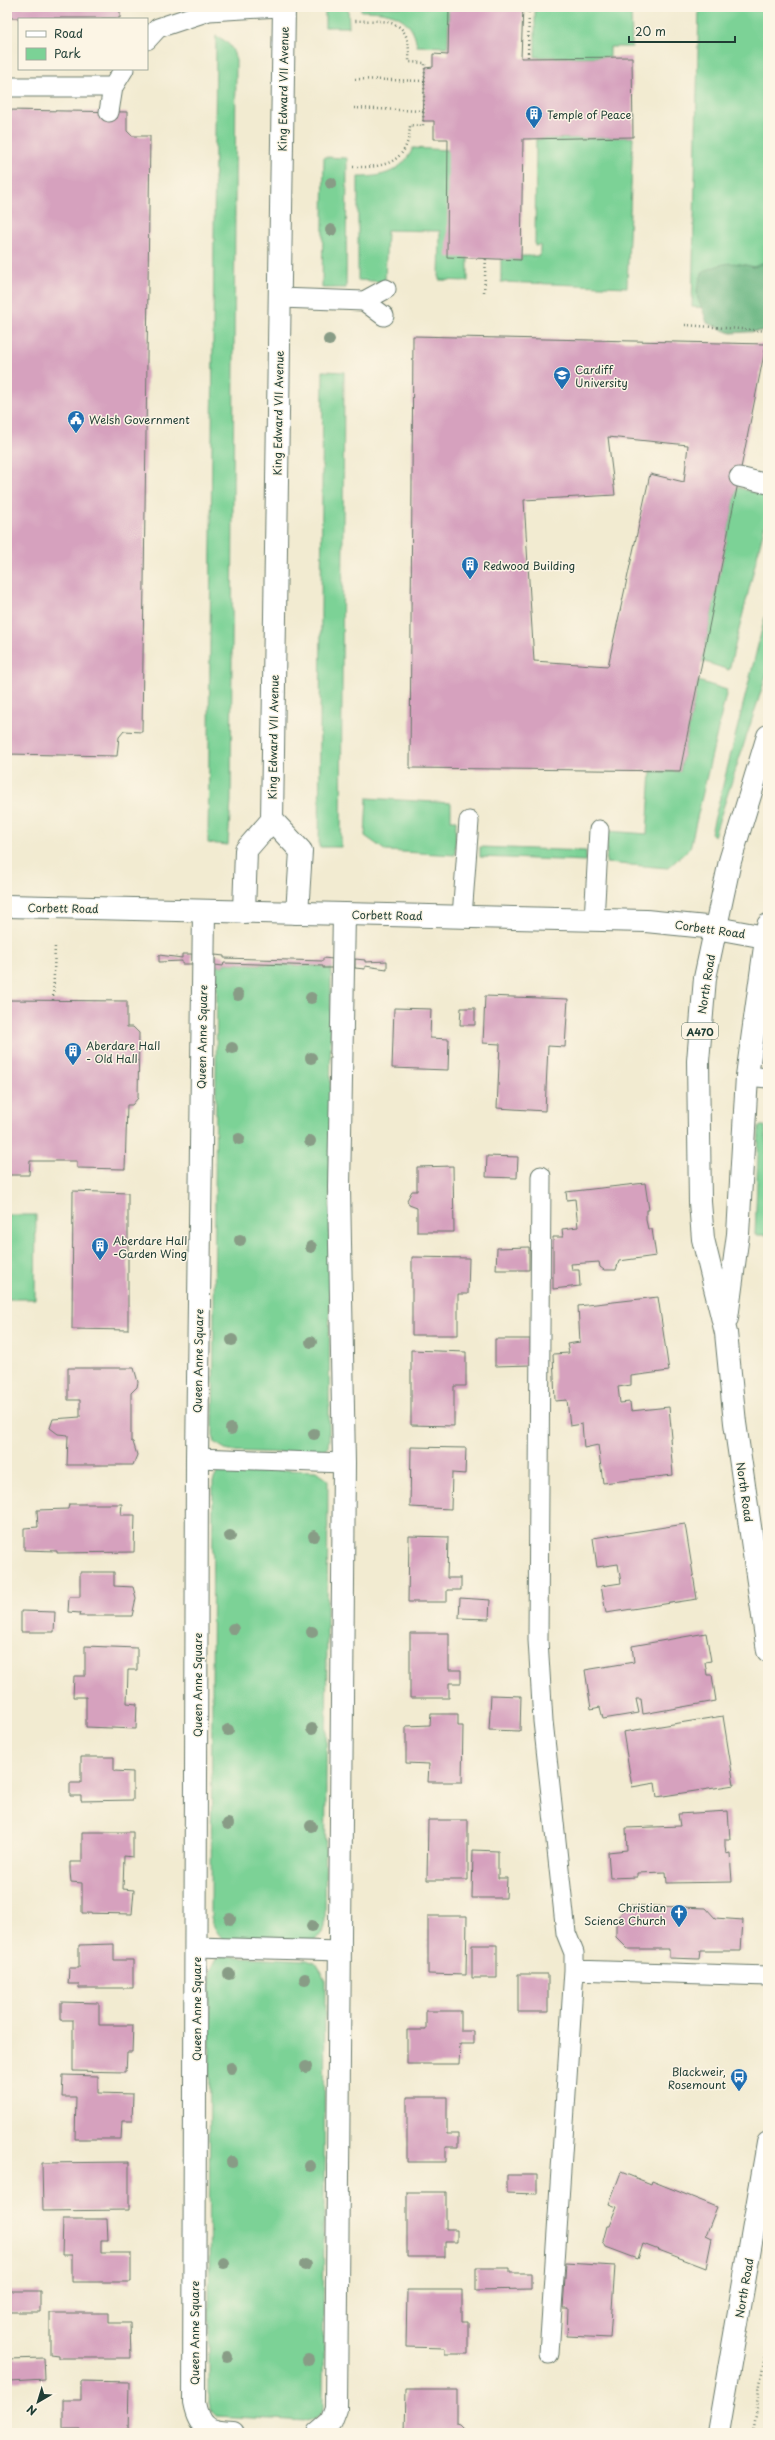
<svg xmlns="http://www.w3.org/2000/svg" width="775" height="2440" viewBox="0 0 775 2440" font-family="'Playpen Sans',sans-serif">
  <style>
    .green { fill: #7bd296; stroke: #4d8865 }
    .forest { fill: #64b47f; stroke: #42785a }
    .building { fill: #d6a1be; fill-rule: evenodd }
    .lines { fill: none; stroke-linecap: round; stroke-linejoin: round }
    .lane-casing { stroke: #697a6b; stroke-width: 21 }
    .street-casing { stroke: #697a6b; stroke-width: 24 }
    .secondary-casing { stroke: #697a6b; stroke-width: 24 }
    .primary-casing { stroke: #697a6b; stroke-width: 24 }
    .path { stroke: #697a6b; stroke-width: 2.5; stroke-dasharray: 1 3; stroke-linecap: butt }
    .lane { stroke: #fff; stroke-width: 19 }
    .street { stroke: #fff; stroke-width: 22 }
    .secondary { stroke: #fff; stroke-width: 22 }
    .primary { stroke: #fff; stroke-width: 22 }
    .tree { fill: #889c86 }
    .labels { text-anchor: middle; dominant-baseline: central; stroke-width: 3; stroke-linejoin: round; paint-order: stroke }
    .shield { fill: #fcf5e5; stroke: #617469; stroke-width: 1 }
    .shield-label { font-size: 10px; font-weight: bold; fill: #1f3d34 }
    .street-label { font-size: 11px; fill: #1f3d34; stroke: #fcf5e5 }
    .poi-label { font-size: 11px; fill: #1f3d34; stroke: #fcf5e5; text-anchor: start }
  </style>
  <rect width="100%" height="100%" fill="#fcf5e5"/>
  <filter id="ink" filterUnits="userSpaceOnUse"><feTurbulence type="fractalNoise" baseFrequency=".025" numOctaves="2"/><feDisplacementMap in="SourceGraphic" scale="8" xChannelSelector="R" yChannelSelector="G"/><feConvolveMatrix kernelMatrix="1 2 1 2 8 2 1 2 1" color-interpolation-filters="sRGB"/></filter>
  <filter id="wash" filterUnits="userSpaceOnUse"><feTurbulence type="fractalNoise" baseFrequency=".012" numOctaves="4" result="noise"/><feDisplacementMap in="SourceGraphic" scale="16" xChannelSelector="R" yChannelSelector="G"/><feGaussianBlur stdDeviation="0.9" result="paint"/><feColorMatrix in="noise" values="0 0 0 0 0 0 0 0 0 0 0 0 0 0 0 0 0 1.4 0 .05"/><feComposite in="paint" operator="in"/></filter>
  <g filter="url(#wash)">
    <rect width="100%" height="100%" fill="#f2ebd1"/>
    <path class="green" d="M 325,7 L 348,7 L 349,27 L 325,27 Z
      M 361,7 L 449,7 L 448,47 L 417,46 C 412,14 388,11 361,11 Z
      M 535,7 L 631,7 L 632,47 L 610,47 L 610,57 L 535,57 Z
      M 699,7 L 768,7 L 768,312 L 692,307 Z
      M 216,36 C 229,42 232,46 236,60 L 231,801 L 228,845 L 208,843 Z
      M 633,137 L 627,287 L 501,282 L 501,259 L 521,260 L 521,256 L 540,256 L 540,245 L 535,246 L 536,139 Z
      M 413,148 L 448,150 L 468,258 L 468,281 L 439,280 L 440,231 L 387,230 L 385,282 L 358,280 L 358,177 C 383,177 402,172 413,148 Z
      M 324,157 L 347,158 L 346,288 L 322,288 Z
      M 323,371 L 344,372 L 341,847 L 319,847 Z
      M 737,487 L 768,497 L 768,512 L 729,670 L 702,661 Z
      M 768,605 L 768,670 L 714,836 L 711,833 Z
      M 698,681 L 727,690 L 690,848 L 668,868 L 606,863 L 608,831 L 647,834 L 651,771 L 680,771 Z
      M 367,798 L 451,803 L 451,820 L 456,820 L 455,855 L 386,851 L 365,836 Z
      M 480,847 L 586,851 L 586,861 L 480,857 Z
      M 224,963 L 323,966 L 323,968 L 331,968 L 329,1440 L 328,1446 L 319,1454 L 229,1451 L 215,1443 L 213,1435 L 217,965 L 223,966 Z
      M 759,1126 L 765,1126 L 768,1165 L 768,1235 L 755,1235 Z
      M 7,1215 L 36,1215 L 35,1299 L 7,1299 Z
      M 228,1468 L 316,1471 L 328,1480 L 325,1925 L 323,1933 L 311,1942 L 227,1941 C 217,1935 214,1928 211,1917 L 213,1482 C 216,1473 219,1470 228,1468 Z
      M 224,1956 L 307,1960 L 315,1963 L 325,1979 L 323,2406 C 321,2415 316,2418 307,2421 L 216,2416 L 212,2412 L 209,2403 L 210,1972 L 217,1958 Z"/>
    <path class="forest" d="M 768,260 L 768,328 L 763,331 L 731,333 L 707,323 C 700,298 691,299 703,272 C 724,262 732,261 754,267 Z"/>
    <g id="blocks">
      <path class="building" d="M 7,7 L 120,7 L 120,18 L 7,18 Z
        M 449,7 L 523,7 L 521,58 L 632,57 L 633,137 L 523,139 L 521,260 L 447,257 L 448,139 L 434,139 L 434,121 L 423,121 L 425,68 L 433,67 L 433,54 L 448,55 Z
        M 7,110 L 127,112 L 127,131 L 132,136 L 150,136 L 142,732 L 124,731 L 119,737 L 117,756 L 7,754 Z
        M 413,336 L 766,344 L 680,771 L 410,768 ZM 608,437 L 688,445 L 684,482 L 650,474 L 608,666 L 534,661 L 524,500 L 615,495 Z
        M 182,954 L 192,954 L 192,964 L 182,964 L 182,961 L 159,962 L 159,955 L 182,958 Z
        M 215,955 L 224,956 L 224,958 L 323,961 L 323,958 L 333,959 L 333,968 L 323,968 L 323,966 L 224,963 L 223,966 L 215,965 Z
        M 355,959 L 365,960 L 365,962 L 387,961 L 387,969 L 365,966 L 365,969 L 355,968 Z
        M 485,996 L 568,999 L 565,1047 L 548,1046 L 545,1111 L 497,1108 L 500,1044 L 483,1043 Z
        M 7,1000 L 127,1001 L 127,1027 L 133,1027 L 139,1033 L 138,1098 L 132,1105 L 127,1105 L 125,1169 L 77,1168 L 77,1161 L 30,1161 L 29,1175 L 7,1175 Z
        M 394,1008 L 431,1009 L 430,1038 L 449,1039 L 448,1070 L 392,1068 Z
        M 461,1008 L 475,1008 L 475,1025 L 460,1025 Z
        M 487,1156 L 518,1157 L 517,1178 L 486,1177 Z
        M 453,1166 L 454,1232 L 417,1232 L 417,1208 L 409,1205 L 407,1200 L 412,1191 L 417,1191 L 417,1167 Z
        M 645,1183 L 649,1210 L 646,1210 L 646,1220 L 648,1229 L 652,1229 L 656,1256 L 619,1261 L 616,1270 L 604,1270 L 600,1267 L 599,1262 L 571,1264 L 572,1270 L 579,1270 L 580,1286 L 553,1289 L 553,1237 L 563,1237 L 562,1229 L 578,1227 L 575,1199 L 567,1200 L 566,1192 Z
        M 73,1191 L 128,1193 L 128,1330 L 72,1329 Z
        M 529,1247 L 529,1270 L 496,1270 L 497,1248 Z
        M 412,1257 L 469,1258 L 468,1294 L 458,1294 L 458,1335 L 412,1335 Z
        M 658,1297 L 669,1371 L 631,1376 L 631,1385 L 618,1387 L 620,1403 L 630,1402 L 631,1411 L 669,1407 L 672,1438 L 670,1438 L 673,1475 L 603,1483 L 598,1445 L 584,1448 L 582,1424 L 570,1426 L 567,1400 L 555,1401 L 553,1354 L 569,1353 L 567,1344 L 580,1342 L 578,1306 Z
        M 495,1339 L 530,1339 L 531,1365 L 495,1366 Z
        M 411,1350 L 466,1352 L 466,1386 L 454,1386 L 454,1426 L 411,1425 Z
        M 68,1368 L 134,1368 L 138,1382 L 137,1387 L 131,1393 L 131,1441 L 133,1442 L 137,1455 L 133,1465 L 67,1465 L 68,1435 L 58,1434 L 50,1428 L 53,1419 L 80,1417 L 80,1400 L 68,1400 Z
        M 411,1447 L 466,1448 L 465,1474 L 452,1473 L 451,1509 L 410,1507 Z
        M 69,1504 L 122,1504 L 121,1515 L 135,1515 L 134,1552 L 57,1553 L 57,1551 L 24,1550 L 24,1528 L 38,1527 L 37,1510 L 68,1509 Z
        M 685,1524 L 697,1599 L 606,1613 L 601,1586 L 621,1583 L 618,1564 L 597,1567 L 593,1538 Z
        M 409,1536 L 448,1537 L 447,1578 L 461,1578 L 461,1590 L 447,1590 L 447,1602 L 408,1602 Z
        M 80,1572 L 114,1572 L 114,1586 L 133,1587 L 136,1598 L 132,1616 L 79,1616 L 80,1613 L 68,1612 L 69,1597 L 80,1597 Z
        M 460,1598 L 490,1600 L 489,1619 L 459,1618 Z
        M 21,1611 L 55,1612 L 54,1632 L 21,1632 Z
        M 410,1633 L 449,1633 L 449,1670 L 461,1670 L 461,1683 L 449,1683 L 449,1698 L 410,1698 Z
        M 706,1633 L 711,1661 L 705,1662 L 707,1675 L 712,1675 L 716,1701 L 643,1714 L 641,1699 L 636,1699 L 639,1713 L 603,1719 L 600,1707 L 591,1709 L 585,1670 L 634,1662 L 632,1646 Z
        M 85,1646 L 137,1648 L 137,1670 L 128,1670 L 127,1703 L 137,1704 L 136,1729 L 86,1727 L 86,1697 L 73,1697 L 74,1676 L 85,1676 Z
        M 491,1695 L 521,1696 L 520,1731 L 489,1730 Z
        M 431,1714 L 458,1714 L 458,1726 L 463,1726 L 462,1782 L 428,1782 L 429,1764 L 406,1763 L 406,1726 L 430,1725 Z
        M 723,1716 L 734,1785 L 657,1797 L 655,1783 L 632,1787 L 623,1732 Z
        M 81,1757 L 114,1757 L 114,1771 L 133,1772 L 133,1800 L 81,1801 L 81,1796 L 70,1796 L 70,1783 L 81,1783 Z
        M 728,1811 L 730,1839 L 725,1839 L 725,1846 L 726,1854 L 730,1853 L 732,1882 L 667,1883 L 666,1872 L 637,1873 L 637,1877 L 610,1878 L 608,1852 L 627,1850 L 626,1828 L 680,1826 L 678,1814 Z
        M 428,1820 L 468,1820 L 468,1880 L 427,1880 Z
        M 82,1832 L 133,1832 L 133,1857 L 124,1856 L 123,1889 L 134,1890 L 132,1914 L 82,1913 L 82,1883 L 71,1882 L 70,1872 L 70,1862 L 82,1862 Z
        M 473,1850 L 498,1851 L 498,1878 L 507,1878 L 506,1898 L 472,1898 Z
        M 629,1905 L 706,1908 L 715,1918 L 743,1920 L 741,1951 L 700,1951 L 699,1959 L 669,1958 L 669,1949 L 628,1949 L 616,1937 L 616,1919 Z
        M 428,1916 L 467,1916 L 466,1975 L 428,1974 Z
        M 114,1944 L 114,1960 L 133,1960 L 133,1988 L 79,1988 L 79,1984 L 68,1984 L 69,1968 L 79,1968 L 79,1945 Z
        M 472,1945 L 497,1945 L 497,1978 L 472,1978 Z
        M 518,1974 L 548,1974 L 548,2012 L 518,2012 Z
        M 61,2002 L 99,2003 L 99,2025 L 133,2025 L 132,2052 L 127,2052 L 126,2072 L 73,2071 L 73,2020 L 61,2020 Z
        M 426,2011 L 461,2011 L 461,2031 L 474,2031 L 474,2044 L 460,2044 L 459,2064 L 407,2064 L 407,2030 L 426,2030 Z
        M 63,2075 L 98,2076 L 98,2093 L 133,2094 L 132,2121 L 122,2121 L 121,2139 L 75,2139 L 76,2097 L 62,2097 Z
        M 407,2097 L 447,2097 L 447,2134 L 458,2134 L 458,2147 L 446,2147 L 446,2162 L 407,2162 Z
        M 129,2162 L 129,2210 L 43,2211 L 42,2163 Z
        M 621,2172 L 651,2184 L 652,2181 L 717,2207 L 706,2235 L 712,2238 L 706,2268 L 643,2244 L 638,2259 L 606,2247 L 603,2241 L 607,2226 L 609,2226 L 617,2207 L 609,2204 Z
        M 507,2175 L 537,2175 L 537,2194 L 507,2193 Z
        M 407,2192 L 446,2192 L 446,2229 L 457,2229 L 457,2242 L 445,2242 L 445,2257 L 407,2257 Z
        M 63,2219 L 107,2219 L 108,2240 L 101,2240 L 101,2253 L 131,2253 L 131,2282 L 72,2282 L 72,2255 L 62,2255 Z
        M 566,2263 L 615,2266 L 610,2338 L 567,2336 L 568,2308 L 563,2308 Z
        M 476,2268 L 510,2268 L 510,2273 L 531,2273 L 531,2289 L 476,2290 Z
        M 407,2290 L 462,2290 L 462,2321 L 468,2321 L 468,2354 L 445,2354 L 445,2348 L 406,2347 Z
        M 7,2291 L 40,2291 L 40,2312 L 7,2312 Z
        M 50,2313 L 109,2313 L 109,2323 L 130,2323 L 131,2358 L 58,2358 L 58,2355 L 50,2354 Z
        M 44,2358 L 45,2379 L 9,2381 L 8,2359 Z
        M 81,2381 L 129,2382 L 128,2433 L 81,2433 L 81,2429 L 63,2429 L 63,2400 L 81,2400 Z
        M 406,2390 L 457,2390 L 457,2424 L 460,2425 L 468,2433 L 405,2433 Z"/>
    </g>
  </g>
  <g filter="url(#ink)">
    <use href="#blocks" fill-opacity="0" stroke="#697a6b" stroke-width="1"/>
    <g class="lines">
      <defs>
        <path id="lane" d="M 147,40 L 158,28 L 209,11 L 280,7
          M 7,87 L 113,87
          M 109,112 L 113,87 L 124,69
          M 280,298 L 364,301 L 386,289
          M 364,301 L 384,316
          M 739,477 L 768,484
          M 462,917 L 469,821
          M 594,920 L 599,830
          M 747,1076 L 768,1078
          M 541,1176 L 538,1640 L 543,1721 L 566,1933 L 574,1953 L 574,1970
          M 197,1458 L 344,1463
          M 196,1947 L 341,1951
          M 549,2354 L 574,1970 L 768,1976"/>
        <path id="street" d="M 272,820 L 301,851 L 297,913
          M 204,911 L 197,1458 L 194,2403 C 199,2429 208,2432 233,2433
          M 244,912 L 246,850 L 272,820 L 284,7
          M 318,2433 L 331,2422 L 336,2409 L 344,1463 L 339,1188 L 344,914"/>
        <path id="secondary" d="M 7,906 L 646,921 L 716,928 L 765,937"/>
        <path id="primary" d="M 768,736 L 730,861 L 705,978 L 698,1061 L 700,1202 L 703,1239 L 726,1333 L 735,1423 L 768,1651
          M 727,1318 L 738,1234 L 747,1076 L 768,925
          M 718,2433 L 768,2143"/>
      </defs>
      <use href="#lane" class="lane-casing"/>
      <use href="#street" class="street-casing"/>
      <use href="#secondary" class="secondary-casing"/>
      <use href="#primary" class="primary-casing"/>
      <path class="path" d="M 528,57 L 529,7
        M 355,79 L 424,81
        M 354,108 L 423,111
        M 353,167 C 386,168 409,162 410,125 L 423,126 L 425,68 L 425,63 L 409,62 C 411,19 391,20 355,21
        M 484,292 L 486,258
        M 685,325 L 768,331
        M 53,1000 L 55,946
        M 752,2433 L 768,2336"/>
      <use href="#lane" class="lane"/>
      <use href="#street" class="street"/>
      <use href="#secondary" class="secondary"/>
      <use href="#primary" class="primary"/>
    </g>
    <g class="tree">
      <circle cx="331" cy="183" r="6"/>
      <circle cx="331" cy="230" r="6"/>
      <circle cx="329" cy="340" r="6"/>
      <circle cx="238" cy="995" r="6"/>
      <circle cx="311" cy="998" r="6"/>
      <circle cx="232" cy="1048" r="6"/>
      <circle cx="311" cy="1058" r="6"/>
      <circle cx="239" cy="1139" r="6"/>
      <circle cx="310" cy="1141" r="6"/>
      <circle cx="240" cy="1240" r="6"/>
      <circle cx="311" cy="1247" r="6"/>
      <circle cx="232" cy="1340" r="6"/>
      <circle cx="311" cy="1342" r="6"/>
      <circle cx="231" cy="1429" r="6"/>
      <circle cx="314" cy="1434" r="6"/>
      <circle cx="230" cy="1536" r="6"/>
      <circle cx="314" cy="1536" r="6"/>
      <circle cx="233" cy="1629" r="6"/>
      <circle cx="312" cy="1632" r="6"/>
      <circle cx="312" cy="1729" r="6"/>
      <circle cx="228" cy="1730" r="6"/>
      <circle cx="228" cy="1824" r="6"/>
      <circle cx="311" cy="1826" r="6"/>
      <circle cx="230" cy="1919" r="6"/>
      <circle cx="312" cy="1926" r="6"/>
      <circle cx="229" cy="1974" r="6"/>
      <circle cx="305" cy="1979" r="6"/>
      <circle cx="306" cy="2067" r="6"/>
      <circle cx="231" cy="2068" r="6"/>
      <circle cx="232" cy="2162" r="6"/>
      <circle cx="310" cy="2166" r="6"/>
      <circle cx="224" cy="2263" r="6"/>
      <circle cx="305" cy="2265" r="6"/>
      <circle cx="227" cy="2357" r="6"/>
      <circle cx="308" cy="2360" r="6"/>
    </g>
  </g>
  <defs>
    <symbol id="building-pin" viewBox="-11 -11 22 30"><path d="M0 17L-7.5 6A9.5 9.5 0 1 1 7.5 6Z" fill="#1f6fb2" stroke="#fcf5e5"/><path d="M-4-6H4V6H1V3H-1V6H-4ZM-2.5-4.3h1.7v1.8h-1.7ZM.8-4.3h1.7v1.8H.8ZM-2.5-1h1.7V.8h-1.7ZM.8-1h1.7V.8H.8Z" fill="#fff"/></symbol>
    <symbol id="university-pin" viewBox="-11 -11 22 30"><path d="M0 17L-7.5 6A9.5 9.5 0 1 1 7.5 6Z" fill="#1f6fb2" stroke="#fcf5e5"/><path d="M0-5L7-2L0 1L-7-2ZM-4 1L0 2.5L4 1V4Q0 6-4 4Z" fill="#fff"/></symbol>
    <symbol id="civic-pin" viewBox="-11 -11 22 30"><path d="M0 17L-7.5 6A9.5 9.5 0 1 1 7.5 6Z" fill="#1f6fb2" stroke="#fcf5e5"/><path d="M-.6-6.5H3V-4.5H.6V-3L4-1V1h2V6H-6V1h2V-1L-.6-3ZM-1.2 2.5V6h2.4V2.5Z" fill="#fff"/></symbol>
    <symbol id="church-pin" viewBox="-11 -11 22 30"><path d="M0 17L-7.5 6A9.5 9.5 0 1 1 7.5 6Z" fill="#1f6fb2" stroke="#fcf5e5"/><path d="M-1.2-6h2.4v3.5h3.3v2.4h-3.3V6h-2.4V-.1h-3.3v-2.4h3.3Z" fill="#fff"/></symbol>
    <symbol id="bus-pin" viewBox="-11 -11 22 30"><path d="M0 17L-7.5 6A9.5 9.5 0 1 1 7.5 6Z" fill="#1f6fb2" stroke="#fcf5e5"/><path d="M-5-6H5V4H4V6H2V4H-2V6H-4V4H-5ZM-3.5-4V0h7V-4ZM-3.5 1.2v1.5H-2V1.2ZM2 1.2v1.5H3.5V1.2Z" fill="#fff"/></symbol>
  </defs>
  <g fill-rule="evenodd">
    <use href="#building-pin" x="524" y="104" width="20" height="27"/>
    <use href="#university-pin" x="552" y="365" width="20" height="27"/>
    <use href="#civic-pin" x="66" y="409" width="20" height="27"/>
    <use href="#building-pin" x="460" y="555" width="20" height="27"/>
    <use href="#building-pin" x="63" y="1041" width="20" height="27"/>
    <use href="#building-pin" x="90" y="1236" width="20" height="27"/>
    <use href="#church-pin" x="669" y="1903" width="20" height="27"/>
    <use href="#bus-pin" x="729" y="2067" width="20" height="27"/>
  </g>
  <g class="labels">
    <rect class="shield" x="682" y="1023" width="36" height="16" rx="3"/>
    <g class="shield-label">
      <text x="700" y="1031">A470</text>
    </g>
    <g class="street-label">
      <text transform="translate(283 89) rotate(-89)">King Edward VII Avenue</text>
      <text transform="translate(278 413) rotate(-89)">King Edward VII Avenue</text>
      <text transform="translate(273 737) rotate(-89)">King Edward VII Avenue</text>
      <text transform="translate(63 908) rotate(1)">Corbett Road</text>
      <text transform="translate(387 915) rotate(1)">Corbett Road</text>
      <text transform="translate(710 929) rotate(8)">Corbett Road</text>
      <text transform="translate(706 984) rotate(-81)">North Road</text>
      <text transform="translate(202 1037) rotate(-89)">Queen Anne Square</text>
      <text transform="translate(198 1361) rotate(-89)">Queen Anne Square</text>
      <text transform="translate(745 1492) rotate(82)">North Road</text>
      <text transform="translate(197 1685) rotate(-90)">Queen Anne Square</text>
      <text transform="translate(196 2009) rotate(-90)">Queen Anne Square</text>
      <text transform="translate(744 2288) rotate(-80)">North Road</text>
      <text transform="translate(194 2333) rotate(-90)">Queen Anne Square</text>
    </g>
    <g class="poi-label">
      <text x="547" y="114">Temple of Peace</text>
      <text x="575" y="369">Cardiff<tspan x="575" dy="13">University</tspan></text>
      <text x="89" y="419">Welsh Government</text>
      <text x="483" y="565">Redwood Building</text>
      <text x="86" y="1045">Aberdare Hall<tspan x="86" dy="13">- Old Hall</tspan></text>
      <text x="113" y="1240">Aberdare Hall<tspan x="113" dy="13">-Garden Wing</tspan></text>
      <text x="666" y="1907" text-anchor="end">Christian<tspan x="666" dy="13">Science Church</tspan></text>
      <text x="726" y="2071" text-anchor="end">Blackweir,<tspan x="726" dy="13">Rosemount</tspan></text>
    </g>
  </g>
  <rect width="775" height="2440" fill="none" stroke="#fcf5e5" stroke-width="24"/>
  <rect x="18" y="18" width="130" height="52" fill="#fcf5e5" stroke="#a4ab9e"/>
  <rect x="26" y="31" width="20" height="6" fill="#ffffff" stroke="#a4ab9e"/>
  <text x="54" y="38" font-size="12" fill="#1f3d34">Road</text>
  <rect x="26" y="48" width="20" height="12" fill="#7bd296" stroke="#a4ab9e"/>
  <text x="54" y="58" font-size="12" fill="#1f3d34">Park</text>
  <g transform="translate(38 2402) rotate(218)" stroke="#fcf5e5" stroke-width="3" paint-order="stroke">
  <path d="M0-3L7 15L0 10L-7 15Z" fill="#1f3d34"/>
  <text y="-6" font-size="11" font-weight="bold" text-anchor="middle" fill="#1f3d34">N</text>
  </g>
  <path d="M629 36v6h106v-6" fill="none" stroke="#1f3d34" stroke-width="2"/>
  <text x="635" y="36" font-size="12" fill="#1f3d34" stroke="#fcf5e5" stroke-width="3" paint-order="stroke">20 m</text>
</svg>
